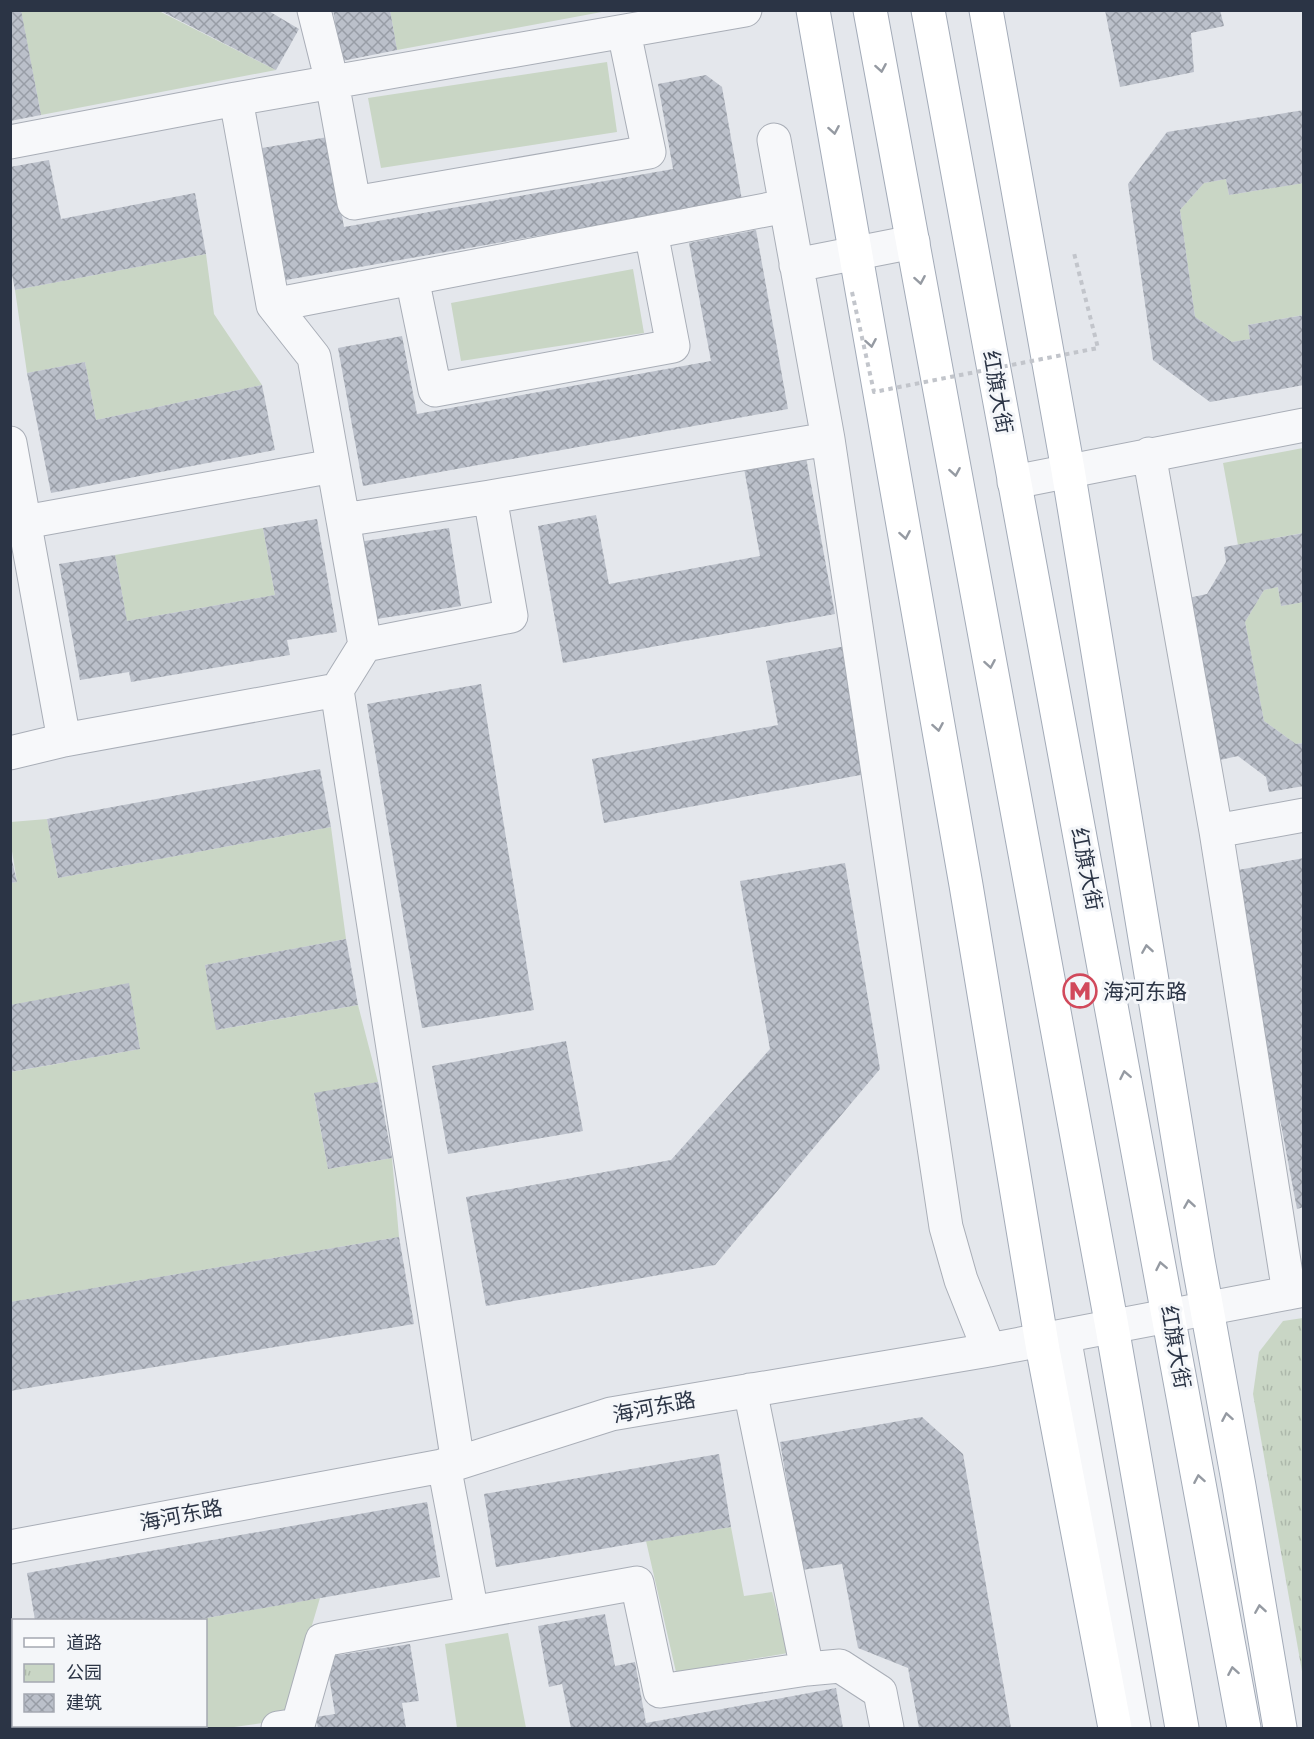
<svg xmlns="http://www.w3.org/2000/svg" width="1314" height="1739" viewBox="0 0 1314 1739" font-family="'Public Sans','Noto Sans SC',sans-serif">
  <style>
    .green { fill: #c9d6c5 }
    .park { fill: url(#park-tufts) }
    .building { fill: url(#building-cross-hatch) }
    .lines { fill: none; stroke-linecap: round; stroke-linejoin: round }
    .minor-casing { stroke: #a9aeb7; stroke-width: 35 }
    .major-casing { stroke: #a3abb8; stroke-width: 35 }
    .minor { stroke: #f7f8fa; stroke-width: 33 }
    .major { stroke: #fff; stroke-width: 33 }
    .path-bridge { stroke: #c2c5cb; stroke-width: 4; stroke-dasharray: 4.5 4.5; stroke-linecap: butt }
    .oneway { stroke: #959aa2 }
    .labels { text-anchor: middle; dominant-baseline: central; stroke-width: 6; stroke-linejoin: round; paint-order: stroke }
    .street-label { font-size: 21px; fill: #2b3445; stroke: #f4f6f9 }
    .poi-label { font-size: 21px; fill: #2b3445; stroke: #f4f6f9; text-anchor: start }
  </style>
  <defs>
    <pattern id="park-tufts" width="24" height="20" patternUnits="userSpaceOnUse" patternTransform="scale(1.5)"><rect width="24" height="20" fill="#c9d6c5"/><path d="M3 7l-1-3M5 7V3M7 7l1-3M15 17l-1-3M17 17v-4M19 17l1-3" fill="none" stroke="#adb8ab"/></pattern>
    <pattern id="building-cross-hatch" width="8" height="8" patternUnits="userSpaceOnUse" patternTransform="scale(1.5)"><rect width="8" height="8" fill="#bbc0ca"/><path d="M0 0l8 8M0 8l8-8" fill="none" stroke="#989da6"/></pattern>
  </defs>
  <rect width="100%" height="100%" fill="#e4e7ec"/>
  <path class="green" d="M 390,10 L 607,11 L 397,50 Z
    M 21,11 L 159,11 L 276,70 L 41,115 Z
    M 607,62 L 617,132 L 381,168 L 368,98 Z
    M 1226,179 L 1229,195 L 1303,183 L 1303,315 L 1248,325 L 1250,339 L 1232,342 L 1195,317 L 1180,210 L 1204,183 Z
    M 206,254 L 214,314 L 262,385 L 96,420 L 85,362 L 27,373 L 15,290 Z
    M 633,269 L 644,333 L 461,361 L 451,303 Z
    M 1303,448 L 1303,533 L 1238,545 L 1223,463 Z
    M 263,528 L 275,595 L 127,621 L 115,555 Z
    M 1278,587 L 1281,606 L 1303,602 L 1303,743 L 1296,744 L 1264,721 L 1245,622 L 1264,590 Z
    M 47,819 L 58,878 L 331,827 L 346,939 L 205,965 L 217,1030 L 358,1005 L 378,1082 L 314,1094 L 328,1169 L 392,1158 L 399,1237 L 11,1302 L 11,1072 L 140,1049 L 129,984 L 11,1005 L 10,883 L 17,882 L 11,845 L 11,822 Z
    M 731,1527 L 744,1596 L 772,1592 L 788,1653 L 676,1672 L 646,1541 Z
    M 320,1598 L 284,1720 L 227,1728 L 198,1728 L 196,1726 L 206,1726 L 206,1620 L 195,1620 Z
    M 508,1633 L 526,1728 L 457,1728 L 445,1644 Z"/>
  <path class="park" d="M 1303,1318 L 1304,1318 L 1303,1677 L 1253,1394 L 1259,1352 L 1283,1321 Z"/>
  <path class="building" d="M 10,10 L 21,10 L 41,115 L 10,121 Z
    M 159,10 L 267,10 L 299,29 L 276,70 Z
    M 333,10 L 390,10 L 397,50 L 342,61 Z
    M 1105,10 L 1220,10 L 1224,26 L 1191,33 L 1194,72 L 1120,87 Z
    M 706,75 L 722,87 L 742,200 L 286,280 L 262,148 L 328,137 L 344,227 L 673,169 L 658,84 Z
    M 1304,110 L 1304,183 L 1229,195 L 1226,179 L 1204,183 L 1180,210 L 1195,317 L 1232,342 L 1250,339 L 1248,325 L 1304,315 L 1304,385 L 1210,402 L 1153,360 L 1128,184 L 1167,132 Z
    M 49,160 L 61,219 L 195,193 L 206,254 L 15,290 L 10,265 L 10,167 Z
    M 756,230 L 788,409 L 363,486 L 338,348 L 402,336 L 417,414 L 711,361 L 689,243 Z
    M 85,362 L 96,420 L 262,385 L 275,450 L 51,493 L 27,373 Z
    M 805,452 L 835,614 L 563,663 L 538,526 L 596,515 L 609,584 L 760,556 L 743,463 Z
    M 317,519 L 337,632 L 287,640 L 290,655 L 131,682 L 129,672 L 80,680 L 59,564 L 115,555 L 127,621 L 275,595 L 263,528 Z
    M 449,528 L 461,606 L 370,620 L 358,542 Z
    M 1304,533 L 1304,602 L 1281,606 L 1278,587 L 1264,590 L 1245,622 L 1264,721 L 1296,744 L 1304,743 L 1304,786 L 1269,792 L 1266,777 L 1238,756 L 1220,760 L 1188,598 L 1207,594 L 1226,562 L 1224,547 Z
    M 846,646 L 871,773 L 604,823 L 592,759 L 778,725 L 766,661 Z
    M 481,684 L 534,1010 L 422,1028 L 367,704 Z
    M 320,769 L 331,827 L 58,878 L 47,819 Z
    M 10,852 L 17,882 L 10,883 Z
    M 1304,858 L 1304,1207 L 1297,1209 L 1233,871 Z
    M 845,863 L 880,1069 L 715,1265 L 486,1306 L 466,1197 L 671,1160 L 770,1049 L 740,881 Z
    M 346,939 L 358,1005 L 216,1030 L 205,965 Z
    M 129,983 L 140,1049 L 10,1072 L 10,1005 Z
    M 566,1041 L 583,1131 L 448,1154 L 432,1066 Z
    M 378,1082 L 392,1158 L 328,1169 L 314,1093 Z
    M 399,1237 L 414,1324 L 10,1391 L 10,1302 Z
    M 922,1417 L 963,1454 L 1011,1728 L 919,1728 L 908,1668 L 858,1648 L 842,1564 L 802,1570 L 780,1442 Z
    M 719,1454 L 731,1527 L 496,1567 L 484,1494 Z
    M 427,1502 L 440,1577 L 195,1620 L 35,1620 L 27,1573 Z
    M 605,1614 L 615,1666 L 635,1662 L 646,1723 L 836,1688 L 843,1728 L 571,1728 L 562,1684 L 549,1687 L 538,1626 Z
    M 410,1644 L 419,1701 L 402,1703 L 406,1728 L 318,1728 L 316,1717 L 335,1714 L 326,1657 Z
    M 69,1726 L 154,1726 L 154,1728 L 70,1728 Z"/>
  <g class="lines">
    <defs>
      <path id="minor" d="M 314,10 L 332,82 L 354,203 L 649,152 L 624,32
        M 236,99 L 745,10
        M 774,140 L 828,439 L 946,1227 L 961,1280 L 989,1350
        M 10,142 L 236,99 L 273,305 L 314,357 L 343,520
        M 796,265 L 913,242
        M 412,278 L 435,390 L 673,346 L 651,232
        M 273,305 L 786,206
        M 10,443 L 64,740
        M 1149,454 L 1216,831 L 1289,1293
        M 1014,482 L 1304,425
        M 25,522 L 333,466
        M 365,645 L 343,520 L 490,497
        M 337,690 L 365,645 L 511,616 L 490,497 L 828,439
        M 10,753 L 64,740 L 337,690 L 458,1463
        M 1216,831 L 1304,815
        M 1064,1336 L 1134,1728
        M 10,1547 L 458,1463 L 611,1414 L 989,1350 L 1304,1290
        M 472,1613 L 637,1583 L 660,1691 L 807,1669 L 750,1390
        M 807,1669 L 840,1666 L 880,1692 L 887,1728
        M 10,1685 L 14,1685
        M 183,1726 L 185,1728
        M 278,1728 L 298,1725 L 322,1640 L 472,1613 L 444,1465"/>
      <path id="major" d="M 813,10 L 966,885 L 1043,1350 L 1115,1728
        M 870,10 L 1112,1327 L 1182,1728
        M 928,10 C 1032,583 1142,1155 1244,1728
        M 986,10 L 1068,470 L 1198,1260 L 1239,1486 L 1280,1728"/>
    </defs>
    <use href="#minor" class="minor-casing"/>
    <use href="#major" class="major-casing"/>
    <use href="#minor" class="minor"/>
    <use href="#major" class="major"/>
    <path class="path-bridge" d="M 852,292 L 874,392 L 1098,348 L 1074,253"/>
  </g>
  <defs><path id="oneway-chevron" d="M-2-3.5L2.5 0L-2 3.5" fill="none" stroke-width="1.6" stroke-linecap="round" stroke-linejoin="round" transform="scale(1.5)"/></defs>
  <g class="oneway">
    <use href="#oneway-chevron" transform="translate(881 68) rotate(80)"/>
    <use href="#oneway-chevron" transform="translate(834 130) rotate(80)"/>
    <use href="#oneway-chevron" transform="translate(920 280) rotate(80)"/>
    <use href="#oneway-chevron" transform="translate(871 343) rotate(80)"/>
    <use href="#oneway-chevron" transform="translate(955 472) rotate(80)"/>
    <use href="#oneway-chevron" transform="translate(905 535) rotate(80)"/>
    <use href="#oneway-chevron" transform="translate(990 664) rotate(80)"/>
    <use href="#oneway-chevron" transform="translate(938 727) rotate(80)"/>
    <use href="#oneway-chevron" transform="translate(1147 949) rotate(-99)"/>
    <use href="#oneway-chevron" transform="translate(1125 1075) rotate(-101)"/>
    <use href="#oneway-chevron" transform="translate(1189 1204) rotate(-99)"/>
    <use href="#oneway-chevron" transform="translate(1161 1266) rotate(-101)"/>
    <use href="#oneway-chevron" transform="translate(1227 1417) rotate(-100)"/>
    <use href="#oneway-chevron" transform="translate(1199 1479) rotate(-100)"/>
    <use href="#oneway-chevron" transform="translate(1260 1609) rotate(-99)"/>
    <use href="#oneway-chevron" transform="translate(1233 1671) rotate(-100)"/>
  </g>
  <defs>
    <symbol id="metro-ring" viewBox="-11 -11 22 22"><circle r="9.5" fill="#f4f6f9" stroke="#d1495b" stroke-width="1.5"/><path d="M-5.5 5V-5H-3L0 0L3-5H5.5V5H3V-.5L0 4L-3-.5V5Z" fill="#d1495b"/></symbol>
  </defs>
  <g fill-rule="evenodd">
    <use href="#metro-ring" x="1061" y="972" width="38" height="38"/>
  </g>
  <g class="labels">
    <g class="street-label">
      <text transform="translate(998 392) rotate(80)">红旗大街</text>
      <text transform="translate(1087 869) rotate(79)">红旗大街</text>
      <text transform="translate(1176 1347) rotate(80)">红旗大街</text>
      <text transform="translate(654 1407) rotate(-11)">海河东路</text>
      <text transform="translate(181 1515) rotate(-11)">海河东路</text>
    </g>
    <g class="poi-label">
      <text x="1103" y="991">海河东路</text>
    </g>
  </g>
  <rect width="1314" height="1739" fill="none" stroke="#2b3445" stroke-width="24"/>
  <rect x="12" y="1619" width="195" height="108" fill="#f4f6f9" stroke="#a4a8b1" stroke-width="1.5"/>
  <rect x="24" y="1638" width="30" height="9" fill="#ffffff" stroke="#a4a8b1" stroke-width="1.5"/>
  <text x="66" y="1649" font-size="18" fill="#2b3445">道路</text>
  <rect x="24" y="1664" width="30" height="18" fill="url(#park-tufts)" stroke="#a4a8b1" stroke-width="1.5"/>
  <text x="66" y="1679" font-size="18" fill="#2b3445">公园</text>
  <rect x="24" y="1694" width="30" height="18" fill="url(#building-cross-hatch)" stroke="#a4a8b1" stroke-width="1.5"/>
  <text x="66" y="1709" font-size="18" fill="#2b3445">建筑</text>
</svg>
